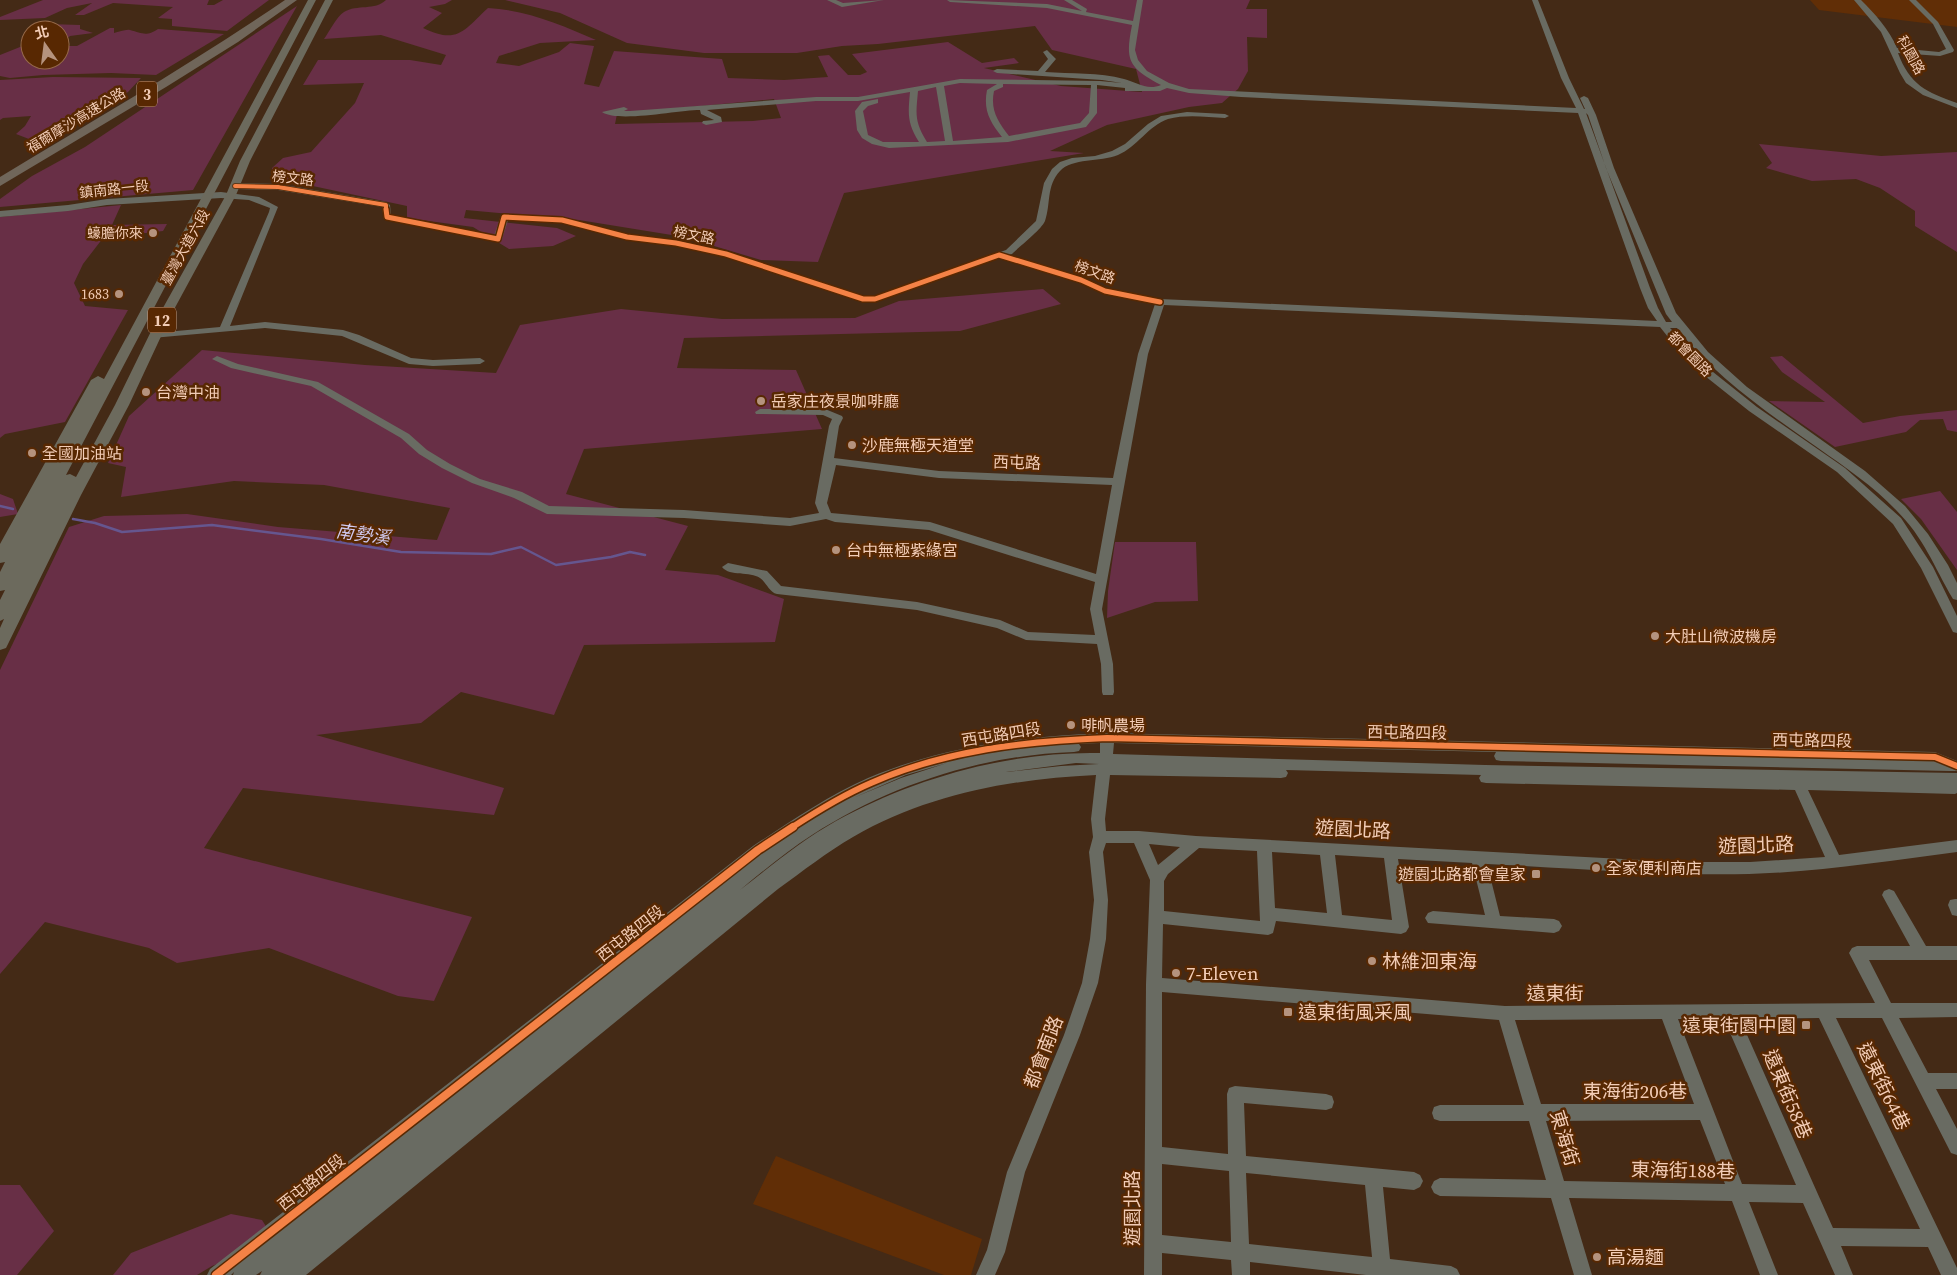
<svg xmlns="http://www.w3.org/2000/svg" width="1957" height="1275" viewBox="0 0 1957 1275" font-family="'Source Serif 4','Noto Sans TC',serif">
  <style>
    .built { fill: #612e06 }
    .green { fill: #682f46; fill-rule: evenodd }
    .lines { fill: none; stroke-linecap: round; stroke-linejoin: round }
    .stream { stroke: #65568f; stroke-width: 2.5 }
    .minor { fill: #696b62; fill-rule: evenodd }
    .major { fill: #6c6a5d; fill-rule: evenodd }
    .highway { fill: #70665a; fill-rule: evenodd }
    .cycleway-far3-casing { stroke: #582802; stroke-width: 5.5 }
    .cycleway-far2-casing { stroke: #582802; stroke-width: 8 }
    .cycleway-far1-casing { stroke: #582802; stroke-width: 9 }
    .cycleway-casing { stroke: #582802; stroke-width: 11 }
    .cycleway-far3 { stroke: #f48246; stroke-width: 4 }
    .cycleway-far2 { stroke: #f48246; stroke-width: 5 }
    .cycleway-far1 { stroke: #f48246; stroke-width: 6 }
    .cycleway { stroke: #f48246; stroke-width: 8 }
    .poi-dot { fill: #b5937e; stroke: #582802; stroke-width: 2 }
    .labels { text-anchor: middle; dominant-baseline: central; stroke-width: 5; stroke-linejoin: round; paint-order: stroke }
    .far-street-label { font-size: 14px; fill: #f2ccb6; stroke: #582802 }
    .far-poi-label { font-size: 14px; fill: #f2ccb6; stroke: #582802; text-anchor: end }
    .shield { fill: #582802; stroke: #c49b80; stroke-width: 1 }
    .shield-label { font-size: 15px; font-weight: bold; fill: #f2ccb6 }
    .poi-label { font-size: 16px; fill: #f2ccb6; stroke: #582802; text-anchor: start }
    .street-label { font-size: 16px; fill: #f2ccb6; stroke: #582802 }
    .water-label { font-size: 18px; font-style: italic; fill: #d0caf0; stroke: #582802 }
    .near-street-label { font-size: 19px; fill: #f2ccb6; stroke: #582802 }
    .near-poi-label { font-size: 19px; fill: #f2ccb6; stroke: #582802; text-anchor: start }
  </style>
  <rect width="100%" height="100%" fill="#442a16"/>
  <path class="built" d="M 1810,0 L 1957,0 L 1957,27 L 1819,10 Z
    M 776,1156 L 982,1239 L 971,1275 L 944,1275 L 753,1204 Z"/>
  <path class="green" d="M 43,0 L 209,0 L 207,5 L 214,5 L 223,0 L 269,0 L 227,31 L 172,26 L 172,19 L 158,18 L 173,7 L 113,3 L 84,15 L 75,15 L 92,3 L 67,8 L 45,18 L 0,20 L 0,17 Z
    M 386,0 L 452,0 L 445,4 L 429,7 L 442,13 L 423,28 C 458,45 464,30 488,8 C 527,10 562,25 596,40 L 540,43 L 499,56 L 496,63 L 519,66 L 559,52 L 570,43 L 594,46 L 584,84 L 599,87 L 614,51 L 722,59 L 728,78 L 784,80 L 828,77 L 818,56 L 829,55 L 848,75 L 860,75 L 867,72 L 852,54 L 948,42 L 982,63 L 1014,58 L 1019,63 L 984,68 L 1061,86 L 1142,92 L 1136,69 L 1052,50 L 1035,26 L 878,44 L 842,46 L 797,53 L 704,53 L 627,43 L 560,13 L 505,0 L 1250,0 L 1246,9 L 1267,9 L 1267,38 L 1247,37 L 1248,71 L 1238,89 L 1222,103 L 1189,107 L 1107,125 L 1050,151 L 1084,153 L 844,193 L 818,262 L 761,260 L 684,237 L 579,220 L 466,210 L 464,218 L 557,228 L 576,236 L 553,246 L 509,249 L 473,227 L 407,218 L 407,206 L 275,178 L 272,168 L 283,158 L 311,152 L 355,103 L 364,83 L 303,85 L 318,60 L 410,60 L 441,65 L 446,55 L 381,35 L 324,39 C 330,31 336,17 344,12 C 357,4 375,11 386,0 ZM 774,99 L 781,118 L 753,121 L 615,124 L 617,114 Z
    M 297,6 L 193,190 L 0,207 L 0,199 L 32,176 L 85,147 Z
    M 48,24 L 80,25 L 80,29 L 93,33 L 70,36 L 64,41 L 69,46 L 77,46 L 110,28 L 114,28 L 114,33 C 119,32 126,29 130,30 C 142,33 146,37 158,29 L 224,34 L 156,75 L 111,73 L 43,75 L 10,78 L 0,76 L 0,55 L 25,45 L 28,41 L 24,38 L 30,34 L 30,60 L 60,60 L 60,30 L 37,30 Z
    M 53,77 L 141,78 L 128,92 L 42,144 L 16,134 L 25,126 L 31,116 L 3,118 L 0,120 L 0,80 Z
    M 1759,144 L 1881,156 L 1957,152 L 1957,252 L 1915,226 L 1915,211 L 1880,188 L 1856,179 L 1812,181 L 1766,168 L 1772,163 Z
    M 121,205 L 112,225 L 167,224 L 163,231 L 103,238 L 83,264 L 74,283 L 85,306 L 128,310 L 65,422 L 5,434 L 0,438 L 0,217 Z
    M 1043,289 L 1061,304 L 960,331 L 684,338 L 677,368 L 796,370 L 822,429 L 584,449 L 566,494 L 688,526 L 665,570 L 718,575 L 784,599 L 775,642 L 584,645 L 554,715 L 461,692 L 421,723 L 316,735 L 504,788 L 494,815 L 243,788 L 204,848 L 472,917 L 434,1001 L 398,996 L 269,948 L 177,963 L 149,948 L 45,922 L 0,974 L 0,670 L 69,527 L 104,516 L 187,514 L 278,527 L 437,540 L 450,508 L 324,485 L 234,481 L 121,497 L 126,467 L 108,463 L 129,416 L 202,350 L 365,365 L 496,373 L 520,325 L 621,309 L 722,319 L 855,318 L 899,301 Z
    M 1782,356 L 1863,423 L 1900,416 L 1957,410 L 1957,432 L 1947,430 L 1943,419 L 1920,420 L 1906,432 L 1835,447 L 1769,401 L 1825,402 L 1782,372 L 1770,357 Z
    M 1940,491 L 1957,512 L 1957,570 L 1921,519 L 1901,499 Z
    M 0,494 L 13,499 L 18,514 L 0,517 Z
    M 1115,542 L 1196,542 L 1198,601 L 1155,602 L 1107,618 L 1108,591 Z
    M 0,1185 L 20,1185 L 54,1231 L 17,1275 L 0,1275 Z
    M 231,1214 L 262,1220 L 275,1241 L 212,1266 L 197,1275 L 113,1275 L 131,1253 Z"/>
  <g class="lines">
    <path class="stream" d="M 0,506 L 13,509
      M 73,519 L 95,523 L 122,532 L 212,525 L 321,539 L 401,552 L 491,554 L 521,547 L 556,565 L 611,557 L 630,552 L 645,555"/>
    <path class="minor" d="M 827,0 L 836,0 L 843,3 L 884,0 L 842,7 Z
      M 947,0 L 1047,4 L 1082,11 L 1064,0 L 1072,0 L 1087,9 L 1086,12 L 1133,21 L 1137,0 L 1143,0 L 1135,50 L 1138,60 L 1147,71 L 1169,83 L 1189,89 L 1576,108 L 1561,78 L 1532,0 L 1538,0 L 1569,78 L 1584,109 L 1585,109 L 1580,98 L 1584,96 L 1588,98 L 1596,115 L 1614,168 L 1676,313 L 1708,352 L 1747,387 L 1865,471 L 1905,506 L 1928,534 L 1948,565 L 1957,583 L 1957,600 L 1953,599 C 1933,565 1925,539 1896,510 C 1873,486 1845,467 1818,448 C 1768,413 1715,377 1677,328 L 1670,328 L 1673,331 L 1708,368 L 1757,407 L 1845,468 L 1901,518 L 1933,567 L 1957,616 L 1957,633 L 1953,632 L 1921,568 L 1893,524 L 1837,472 L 1749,411 L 1700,372 L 1680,352 L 1660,327 L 1164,305 L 1148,354 L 1102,609 L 1113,664 L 1114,692 L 1113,695 L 1103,695 L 1102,692 L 1101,664 L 1097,644 L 1026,640 L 997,628 L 917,610 L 777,594 C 769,592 767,583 760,578 C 750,571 730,577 722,567 L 728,563 L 767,571 L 781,586 L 917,602 L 1000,620 L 1028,632 L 1095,635 L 1090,609 L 1095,582 L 929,530 L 835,522 L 826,519 L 790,526 L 684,518 L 547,514 L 514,498 L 472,483 L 442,468 L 419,454 L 401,438 L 311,386 L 231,368 L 212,359 L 217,356 L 238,364 L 318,382 L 409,434 L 427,450 L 450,464 L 480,479 L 522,492 L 549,506 L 684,510 L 790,518 L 819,513 L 815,503 L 829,426 L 832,419 L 823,415 L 756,414 L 755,412 L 760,409 L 825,409 L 842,416 L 843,418 L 839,426 L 834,458 L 939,471 L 1113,478 L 1138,354 L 1155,304 L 1102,293 L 1078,282 L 999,258 L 878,301 L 863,302 L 724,256 L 676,246 L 627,240 L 562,223 L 508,220 L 502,239 L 498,242 L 384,219 L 382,207 L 278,190 L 235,189 L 231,186 L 235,183 L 278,184 L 386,202 L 390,205 L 391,215 L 494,236 L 501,215 L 562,217 L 627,234 L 676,240 L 726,251 L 864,296 L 874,296 L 1006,250 L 1036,221 L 1044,183 L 1052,169 L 1060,162 L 1072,158 L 1095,156 L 1112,151 L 1125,144 L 1148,124 L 1161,116 L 1187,112 L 1225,114 L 1229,116 L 1225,118 C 1207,117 1186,114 1168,119 C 1148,126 1137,147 1118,155 C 1100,162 1072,158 1060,171 C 1046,186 1051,204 1045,221 C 1041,230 1020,246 1012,254 L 1009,255 L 1084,278 L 1108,289 L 1160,299 L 1657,321 L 1648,308 L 1640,288 L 1578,113 L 1241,97 L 1189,93 L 1167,88 L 1160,91 L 1125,91 L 1125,88 L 1097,85 L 1097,113 L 1086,127 L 1008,142 L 889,148 L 872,144 L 862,138 L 857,130 L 855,111 L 862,102 L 878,99 L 878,103 L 868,106 L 863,111 L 868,135 L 883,142 L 919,142 C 907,123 908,114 910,92 L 858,101 L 816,101 L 707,110 L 721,117 L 722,122 L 706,125 L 702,123 L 703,121 L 714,120 L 701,114 L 700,110 C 678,110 618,123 602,112 L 624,107 L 628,109 L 624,111 L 630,111 L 816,97 L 858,97 L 960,79 L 1100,81 L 1122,83 L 1102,80 L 997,73 L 993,71 L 997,69 L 1038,71 L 1048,59 L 1043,52 L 1047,50 L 1056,59 L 1045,72 C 1071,74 1099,72 1124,79 C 1136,82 1147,91 1161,85 C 1128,67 1125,61 1132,25 L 1047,8 L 950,2 ZM 960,83 L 997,84 L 987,90 C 983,110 990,122 1002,137 L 953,141 L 944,86 ZM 1003,84 L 1091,85 L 1089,113 L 1080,123 L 1009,136 C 998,122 990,110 994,91 L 1003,87 ZM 936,87 L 945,141 L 927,142 C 914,121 916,114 918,91 ZM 1586,113 L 1588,115 L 1606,168 L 1666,314 L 1672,322 L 1666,322 L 1658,308 L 1650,288 ZM 836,465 L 939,478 L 1112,485 L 1096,574 L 930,522 L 831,513 L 827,503 Z
      M 1854,0 L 1861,0 C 1875,14 1889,29 1897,48 L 1939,52 L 1946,49 L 1933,24 L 1909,0 L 1916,0 L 1938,22 L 1954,50 L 1953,52 L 1940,56 L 1898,53 C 1910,85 1926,92 1957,103 L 1957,108 L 1923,95 L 1906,83 L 1900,73 L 1881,32 Z
      M 221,192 L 259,197 L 278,207 L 230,326 L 265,322 L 343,330 L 359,335 L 411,358 L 433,360 L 480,358 L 485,361 L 480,364 L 433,366 L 409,364 L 342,336 L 265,328 L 152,338 L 152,334 L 155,333 L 220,327 L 269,212 L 270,208 L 249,200 L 221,198 L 107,205 L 68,211 L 0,217 L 0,211 L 68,205 L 107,199 Z
      M 1107,733 L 1935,752 L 1957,761 L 1957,771 L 1949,771 L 1501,761 L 1496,760 L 1494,756 L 1496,752 L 1114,743 L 1113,754 L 1485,765 L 1957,773 L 1957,793 L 1955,794 L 1808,790 L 1839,855 L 1957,840 L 1957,852 C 1888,861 1819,872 1749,874 C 1662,876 1574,868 1487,864 L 1500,916 L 1554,919 L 1559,921 L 1562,926 L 1559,931 L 1554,933 L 1428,923 L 1425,918 L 1428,913 L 1433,911 L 1485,915 L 1472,863 L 1398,859 L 1409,927 L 1406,932 L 1401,934 L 1276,921 L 1273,933 L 1268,935 L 1163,924 L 1162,978 L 1505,1006 L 1875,1003 L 1849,953 L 1852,948 L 1857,946 L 1910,946 L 1882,895 L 1884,891 L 1889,889 L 1894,891 L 1926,946 L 1957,946 L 1957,960 L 1869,960 L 1891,1003 L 1957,1003 L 1957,1017 L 1899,1018 L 1928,1073 L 1957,1073 L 1957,1089 L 1936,1089 L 1957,1129 L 1957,1155 L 1951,1153 L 1882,1018 L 1836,1018 L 1957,1268 L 1957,1275 L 1941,1275 L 1928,1247 L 1841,1246 L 1853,1275 L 1835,1275 L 1803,1203 L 1749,1202 L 1778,1275 L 1760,1275 L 1732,1201 L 1569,1198 L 1592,1275 L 1574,1275 L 1551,1198 L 1440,1196 L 1434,1193 L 1431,1187 L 1434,1181 L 1440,1178 L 1546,1180 L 1529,1121 L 1440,1121 L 1434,1119 L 1432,1113 L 1434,1107 L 1440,1105 L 1524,1105 L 1499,1020 L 1162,992 L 1162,1147 L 1228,1154 L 1227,1094 L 1229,1088 L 1235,1086 L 1326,1094 L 1332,1096 L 1334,1102 L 1332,1108 L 1326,1110 L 1244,1103 L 1246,1156 L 1414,1172 L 1420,1175 L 1423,1181 L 1420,1187 L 1414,1190 L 1383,1187 L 1390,1259 L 1451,1266 L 1457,1269 L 1460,1275 L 1366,1275 L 1250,1262 L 1250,1275 L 1232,1275 L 1231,1260 L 1162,1253 L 1162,1275 L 1144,1275 L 1146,984 L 1150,880 L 1134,843 L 1106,843 L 1103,852 L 1108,900 L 1106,939 L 1098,983 L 1080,1035 L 1025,1172 L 1005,1252 L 995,1275 L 976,1275 L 987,1250 L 1007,1172 L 1064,1035 L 1082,983 L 1090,939 L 1094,900 L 1089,852 L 1093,837 L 1091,819 L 1096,775 C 1011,779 928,794 853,837 C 827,852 803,871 778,889 L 306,1275 L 260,1275 L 262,1271 L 256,1275 L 233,1275 L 234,1272 L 231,1275 L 207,1275 L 210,1269 L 753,846 C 790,822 827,796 868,778 C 944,746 1025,736 1107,733 ZM 1100,743 L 1100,753 C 1010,751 914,778 836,821 C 802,840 771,866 740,890 C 763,871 787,851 812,835 C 889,785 982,755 1074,752 L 1079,751 L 1081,747 L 1079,744 ZM 947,763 L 901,778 L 853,798 L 906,775 ZM 1076,763 L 1099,764 L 1061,766 L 1006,772 ZM 1286,770 L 1481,775 L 1479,778 L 1481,782 L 1486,783 L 1795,790 L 1825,857 L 1750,862 L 1679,862 L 1196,836 L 1139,831 L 1106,831 L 1105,819 L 1110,775 L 1281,778 L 1286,777 L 1288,773 ZM 1149,844 L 1180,847 L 1158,865 ZM 1199,848 L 1257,851 L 1260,921 L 1164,911 L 1164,881 L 1168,874 ZM 1272,852 L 1320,855 L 1327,913 L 1275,908 ZM 1335,855 L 1384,858 L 1392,920 L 1342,915 ZM 1819,1018 L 1920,1229 L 1833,1228 L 1740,1019 ZM 1662,1019 L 1694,1104 L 1541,1104 L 1515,1020 ZM 1678,1019 L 1724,1019 L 1796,1185 L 1742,1184 ZM 1700,1120 L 1725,1184 L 1564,1181 L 1546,1121 ZM 1162,1164 L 1229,1171 L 1231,1242 L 1162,1235 ZM 1246,1173 L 1365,1185 L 1372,1257 L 1249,1244 Z
      M 1955,899 L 1957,899 L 1957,916 L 1952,915 L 1948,905 L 1950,900 Z"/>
    <path class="major" d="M 308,0 L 316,0 L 66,475 L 70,474 L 76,477 L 115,405 L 159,315 L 226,195 L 240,161 L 325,0 L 333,0 L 250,161 L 236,195 L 171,315 L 129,405 L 81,495 L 8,644 L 6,648 L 0,650 L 0,628 L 4,619 L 0,621 L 0,600 L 5,590 L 0,591 L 0,572 L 5,562 L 0,563 L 0,544 L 91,380 L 98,376 L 104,379 Z"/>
    <path class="highway" d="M 285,0 L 297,0 L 238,42 L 166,87 L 0,186 L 0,177 C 96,119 193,63 285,0 Z"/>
    <defs>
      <path id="cycleway-far3" d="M 235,186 L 278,187 L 386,205 L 386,210"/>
      <path id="cycleway-far2" d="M 386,209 L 387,217 L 498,239 L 504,217 L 562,220 L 627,237 L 676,243 L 726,254 L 863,299 L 875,299 L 999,255 L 1081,280 L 1105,291 L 1160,302"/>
      <path id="cycleway-far1" d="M 791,828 C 817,811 843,795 871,783 C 945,750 1027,741 1107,738 L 1935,757 L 1957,766"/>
      <path id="cycleway" d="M 216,1275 L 758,850 L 793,827"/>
    </defs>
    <use href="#cycleway-far3" class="cycleway-far3-casing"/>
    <use href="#cycleway-far2" class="cycleway-far2-casing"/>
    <use href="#cycleway-far1" class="cycleway-far1-casing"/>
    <use href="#cycleway" class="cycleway-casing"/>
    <use href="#cycleway-far3" class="cycleway-far3"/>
    <use href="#cycleway-far2" class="cycleway-far2"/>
    <use href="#cycleway-far1" class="cycleway-far1"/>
    <use href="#cycleway" class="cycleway"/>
  </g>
  <g class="poi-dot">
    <circle cx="153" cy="233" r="5"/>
    <circle cx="119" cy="294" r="5"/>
    <circle cx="146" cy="392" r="5"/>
    <circle cx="761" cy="401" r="5"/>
    <circle cx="852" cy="445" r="5"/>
    <circle cx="32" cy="453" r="5"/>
    <circle cx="836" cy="550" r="5"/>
    <circle cx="1655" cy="636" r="5"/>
    <circle cx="1071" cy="725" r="5"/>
    <circle cx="1596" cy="868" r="5"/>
    <rect x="1531" y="869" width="10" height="10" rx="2.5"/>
    <circle cx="1372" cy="961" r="5"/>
    <circle cx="1176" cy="973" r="5"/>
    <rect x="1283" y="1007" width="10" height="10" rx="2.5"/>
    <rect x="1801" y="1020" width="10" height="10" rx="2.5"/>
    <circle cx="1597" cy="1257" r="5"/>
  </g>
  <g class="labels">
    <g class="far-street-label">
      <text transform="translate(1911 55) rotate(61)">科園路</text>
      <text transform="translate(76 120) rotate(-31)">福爾摩沙高速公路</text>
      <text transform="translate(293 178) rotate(7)">榜文路</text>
      <text transform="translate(114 189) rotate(-6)">鎮南路一段</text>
      <text transform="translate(694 235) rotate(12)">榜文路</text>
      <text transform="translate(185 247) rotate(-61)">臺灣大道六段</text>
      <text transform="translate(1095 272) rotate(20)">榜文路</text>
      <text transform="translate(1690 354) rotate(46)">都會園路</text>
    </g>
    <g class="far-poi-label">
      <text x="143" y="233">蠔膽你來</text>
      <text x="109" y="294">1683</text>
    </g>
    <g class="shield">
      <rect x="137" y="81.5" width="20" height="25" rx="4"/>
      <rect x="148" y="307.5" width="28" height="25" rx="4"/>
    </g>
    <g class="shield-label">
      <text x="147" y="94">3</text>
      <text x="162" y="320">12</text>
    </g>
    <g class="poi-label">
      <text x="156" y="392">台灣中油</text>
      <text x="771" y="401">岳家庄夜景咖啡廳</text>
      <text x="862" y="445">沙鹿無極天道堂</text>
      <text x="42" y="453">全國加油站</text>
      <text x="846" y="550">台中無極紫緣宮</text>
      <text x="1665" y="636">大肚山微波機房</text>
      <text x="1081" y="725">啡帆農場</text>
      <text x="1606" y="868">全家便利商店</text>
      <text x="1526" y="874" text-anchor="end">遊園北路都會皇家</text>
    </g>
    <g class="street-label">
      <text transform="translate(1017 462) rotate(2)">西屯路</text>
      <text transform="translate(1407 732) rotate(1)">西屯路四段</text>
      <text transform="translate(1001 734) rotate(-9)">西屯路四段</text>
      <text transform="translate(1812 740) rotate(1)">西屯路四段</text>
      <text transform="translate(630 933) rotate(-38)">西屯路四段</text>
      <text transform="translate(311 1182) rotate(-38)">西屯路四段</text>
    </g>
    <g class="water-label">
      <text transform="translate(363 534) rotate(8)">南勢溪</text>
    </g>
    <g class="near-street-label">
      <text transform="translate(1353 829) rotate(3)">遊園北路</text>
      <text transform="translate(1756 845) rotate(-2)">遊園北路</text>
      <text x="1555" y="993">遠東街</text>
      <text transform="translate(1043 1052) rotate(-69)">都會南路</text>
      <text transform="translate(1884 1086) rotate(64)">遠東街64巷</text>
      <text x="1635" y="1091">東海街206巷</text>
      <text transform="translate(1788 1094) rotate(67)">遠東街58巷</text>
      <text transform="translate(1565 1138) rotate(73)">東海街</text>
      <text transform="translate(1683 1170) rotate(1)">東海街188巷</text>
      <text transform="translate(1132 1208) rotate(-90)">遊園北路</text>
    </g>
    <g class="near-poi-label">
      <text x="1382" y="961">林維洄東海</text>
      <text x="1186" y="973">7-Eleven</text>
      <text x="1298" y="1012">遠東街風采風</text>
      <text x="1796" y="1025" text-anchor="end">遠東街園中園</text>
      <text x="1607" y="1257">高湯麵</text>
    </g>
  </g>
  <g transform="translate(45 45) rotate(346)"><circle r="24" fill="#582802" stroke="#966a4a"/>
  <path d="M0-4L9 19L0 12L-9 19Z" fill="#b5937e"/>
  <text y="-8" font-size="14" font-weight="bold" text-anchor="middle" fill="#f2ccb6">北</text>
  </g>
</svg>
